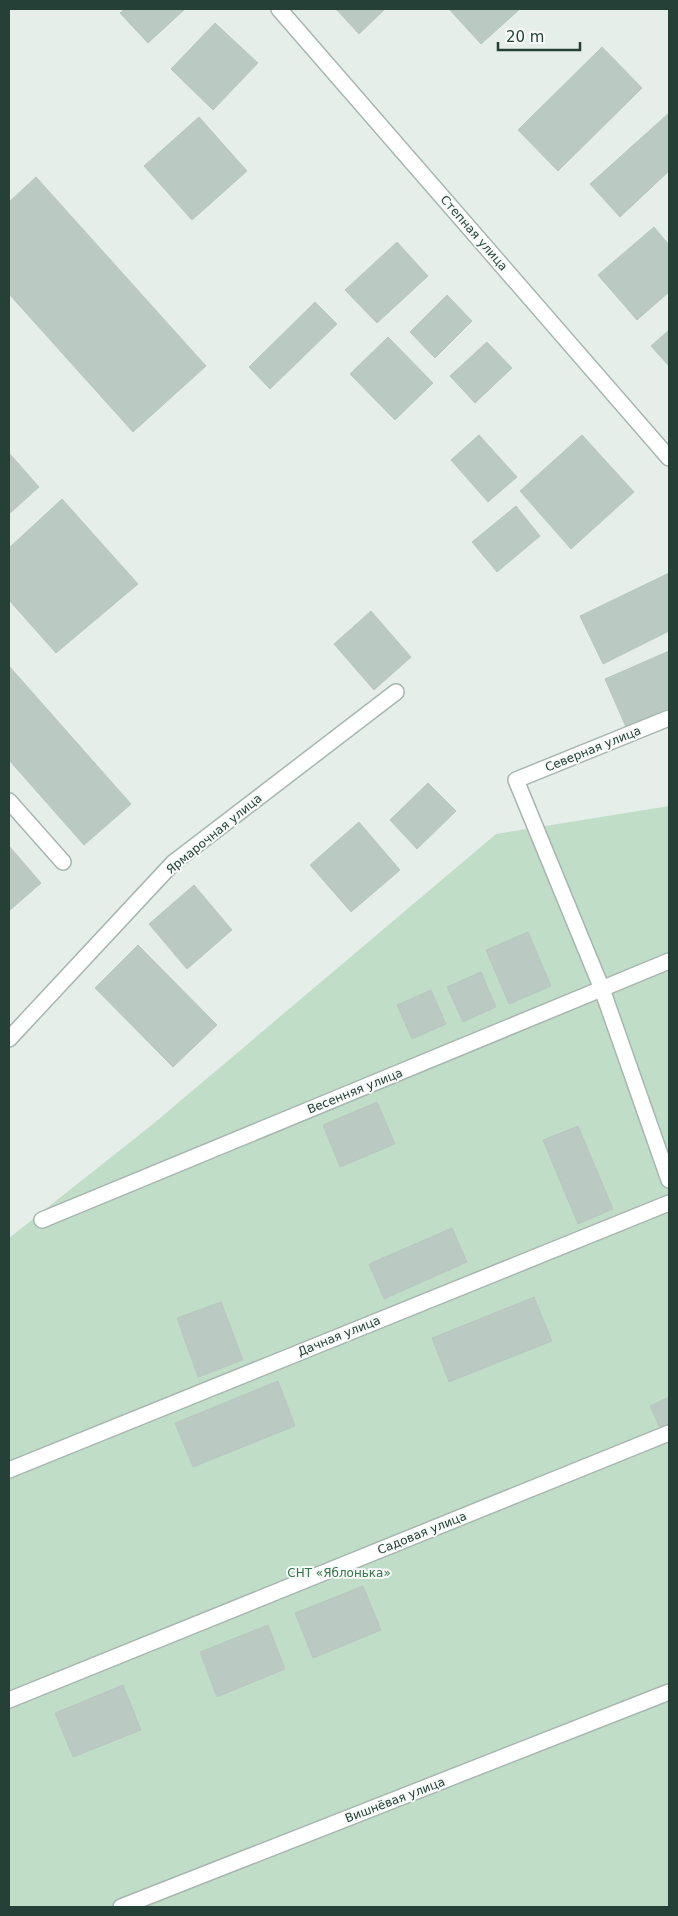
<svg xmlns="http://www.w3.org/2000/svg" width="678" height="1916" viewBox="0 0 678 1916" font-family="'DejaVu Sans',sans-serif">
  <style>
    .green { fill: #c0dec7 }
    .building { fill: #bbc9c3; stroke: #b8c7c1 }
    .lines { fill: none; stroke-linecap: round; stroke-linejoin: round }
    .minor-casing { stroke: #a8b6b1; stroke-width: 18 }
    .minor { stroke: #fff; stroke-width: 15 }
    .labels { text-anchor: middle; dominant-baseline: central; stroke-width: 4; stroke-linejoin: round; paint-order: stroke }
    .street-label { font-size: 12px; fill: #254037; stroke: #f7faf8 }
    .park-label { font-size: 12px; fill: #317548; stroke: #f7faf8 }
  </style>
  <rect width="100%" height="100%" fill="#e6eeea"/>
  <path class="green" d="M 669,806 L 669,1907 L 9,1907 L 9,1238 L 153,1124 L 496,834 Z"/>
  <path class="building" d="M 125,9 L 185,9 L 148,43 L 120,13 Z
    M 336,9 L 385,9 L 359,34 Z
    M 449,9 L 520,9 L 481,44 Z
    M 215,23 L 258,63 L 213,110 L 171,69 Z
    M 602,47 L 642,88 L 558,171 L 518,130 Z
    M 669,113 L 669,171 L 620,217 L 590,184 Z
    M 199,117 L 247,171 L 192,220 L 144,166 Z
    M 36,177 L 206,366 L 133,432 L 9,294 L 9,202 Z
    M 654,227 L 669,245 L 669,292 L 637,320 L 598,275 Z
    M 397,242 L 428,276 L 377,323 L 345,290 Z
    M 447,295 L 472,321 L 435,358 L 410,332 Z
    M 315,302 L 337,324 L 270,389 L 249,367 Z
    M 669,330 L 669,366 L 651,346 Z
    M 388,337 L 433,383 L 395,420 L 350,374 Z
    M 487,342 L 512,368 L 475,403 L 450,376 Z
    M 479,435 L 517,477 L 488,502 L 451,460 Z
    M 582,435 L 634,492 L 571,549 L 520,491 Z
    M 9,453 L 39,487 L 9,514 Z
    M 62,499 L 138,584 L 56,653 L 9,600 L 9,548 Z
    M 516,506 L 540,536 L 497,572 L 472,542 Z
    M 669,573 L 669,631 L 603,664 L 580,616 Z
    M 371,611 L 411,657 L 374,690 L 334,644 Z
    M 669,651 L 669,708 L 626,727 L 605,679 Z
    M 9,666 L 131,804 L 84,845 L 9,760 Z
    M 428,783 L 456,811 L 417,849 L 390,820 Z
    M 359,822 L 400,870 L 351,912 L 310,865 Z
    M 9,846 L 41,883 L 9,911 Z
    M 194,885 L 232,930 L 187,969 L 149,924 Z
    M 528,932 L 551,986 L 509,1004 L 486,950 Z
    M 138,945 L 217,1025 L 173,1067 L 95,988 Z
    M 481,972 L 496,1007 L 463,1022 L 447,987 Z
    M 431,990 L 446,1024 L 412,1039 L 397,1005 Z
    M 377,1102 L 395,1144 L 340,1167 L 323,1125 Z
    M 578,1126 L 613,1209 L 578,1224 L 543,1140 Z
    M 452,1228 L 467,1262 L 384,1299 L 369,1264 Z
    M 534,1297 L 552,1341 L 449,1382 L 432,1338 Z
    M 221,1302 L 243,1360 L 198,1377 L 177,1318 Z
    M 278,1381 L 295,1426 L 193,1467 L 175,1423 Z
    M 669,1397 L 669,1427 L 661,1430 L 650,1406 Z
    M 363,1586 L 381,1630 L 313,1658 L 295,1613 Z
    M 268,1625 L 285,1669 L 217,1697 L 200,1652 Z
    M 123,1685 L 141,1730 L 73,1757 L 55,1713 Z"/>
  <g class="lines">
    <defs>
      <path id="minor" d="M 279,9 L 669,458
        M 669,718 L 516,780 L 602,989 L 669,1180
        M 9,801 L 63,862
        M 9,1039 L 173,863 L 396,692
        M 42,1220 L 669,961
        M 9,1470 L 669,1203
        M 9,1700 L 669,1433
        M 121,1907 L 669,1692"/>
    </defs>
    <use href="#minor" class="minor-casing"/>
    <use href="#minor" class="minor"/>
  </g>
  <g class="labels">
    <g class="street-label">
      <text transform="translate(474 233) rotate(49)">Степная улица</text>
      <text transform="translate(593 749) rotate(-22)">Северная улица</text>
      <text transform="translate(214 834) rotate(-39)">Ярмарочная улица</text>
      <text transform="translate(355 1091) rotate(-22)">Весенняя улица</text>
      <text transform="translate(339 1336) rotate(-22)">Дачная улица</text>
      <text transform="translate(422 1533) rotate(-22)">Садовая улица</text>
      <text transform="translate(395 1800) rotate(-21)">Вишнёвая улица</text>
    </g>
    <g class="park-label">
      <text x="339" y="1573">СНТ «Яблонька»</text>
    </g>
  </g>
  <rect width="678" height="1916" fill="none" stroke="#254037" stroke-width="20"/>
  <path d="M498 42v8h82v-8" fill="none" stroke="#254037" stroke-width="2.5"/>
  <text x="506" y="42" font-size="15" fill="#254037" stroke="#f7faf8" stroke-width="4" paint-order="stroke">20 m</text>
</svg>
